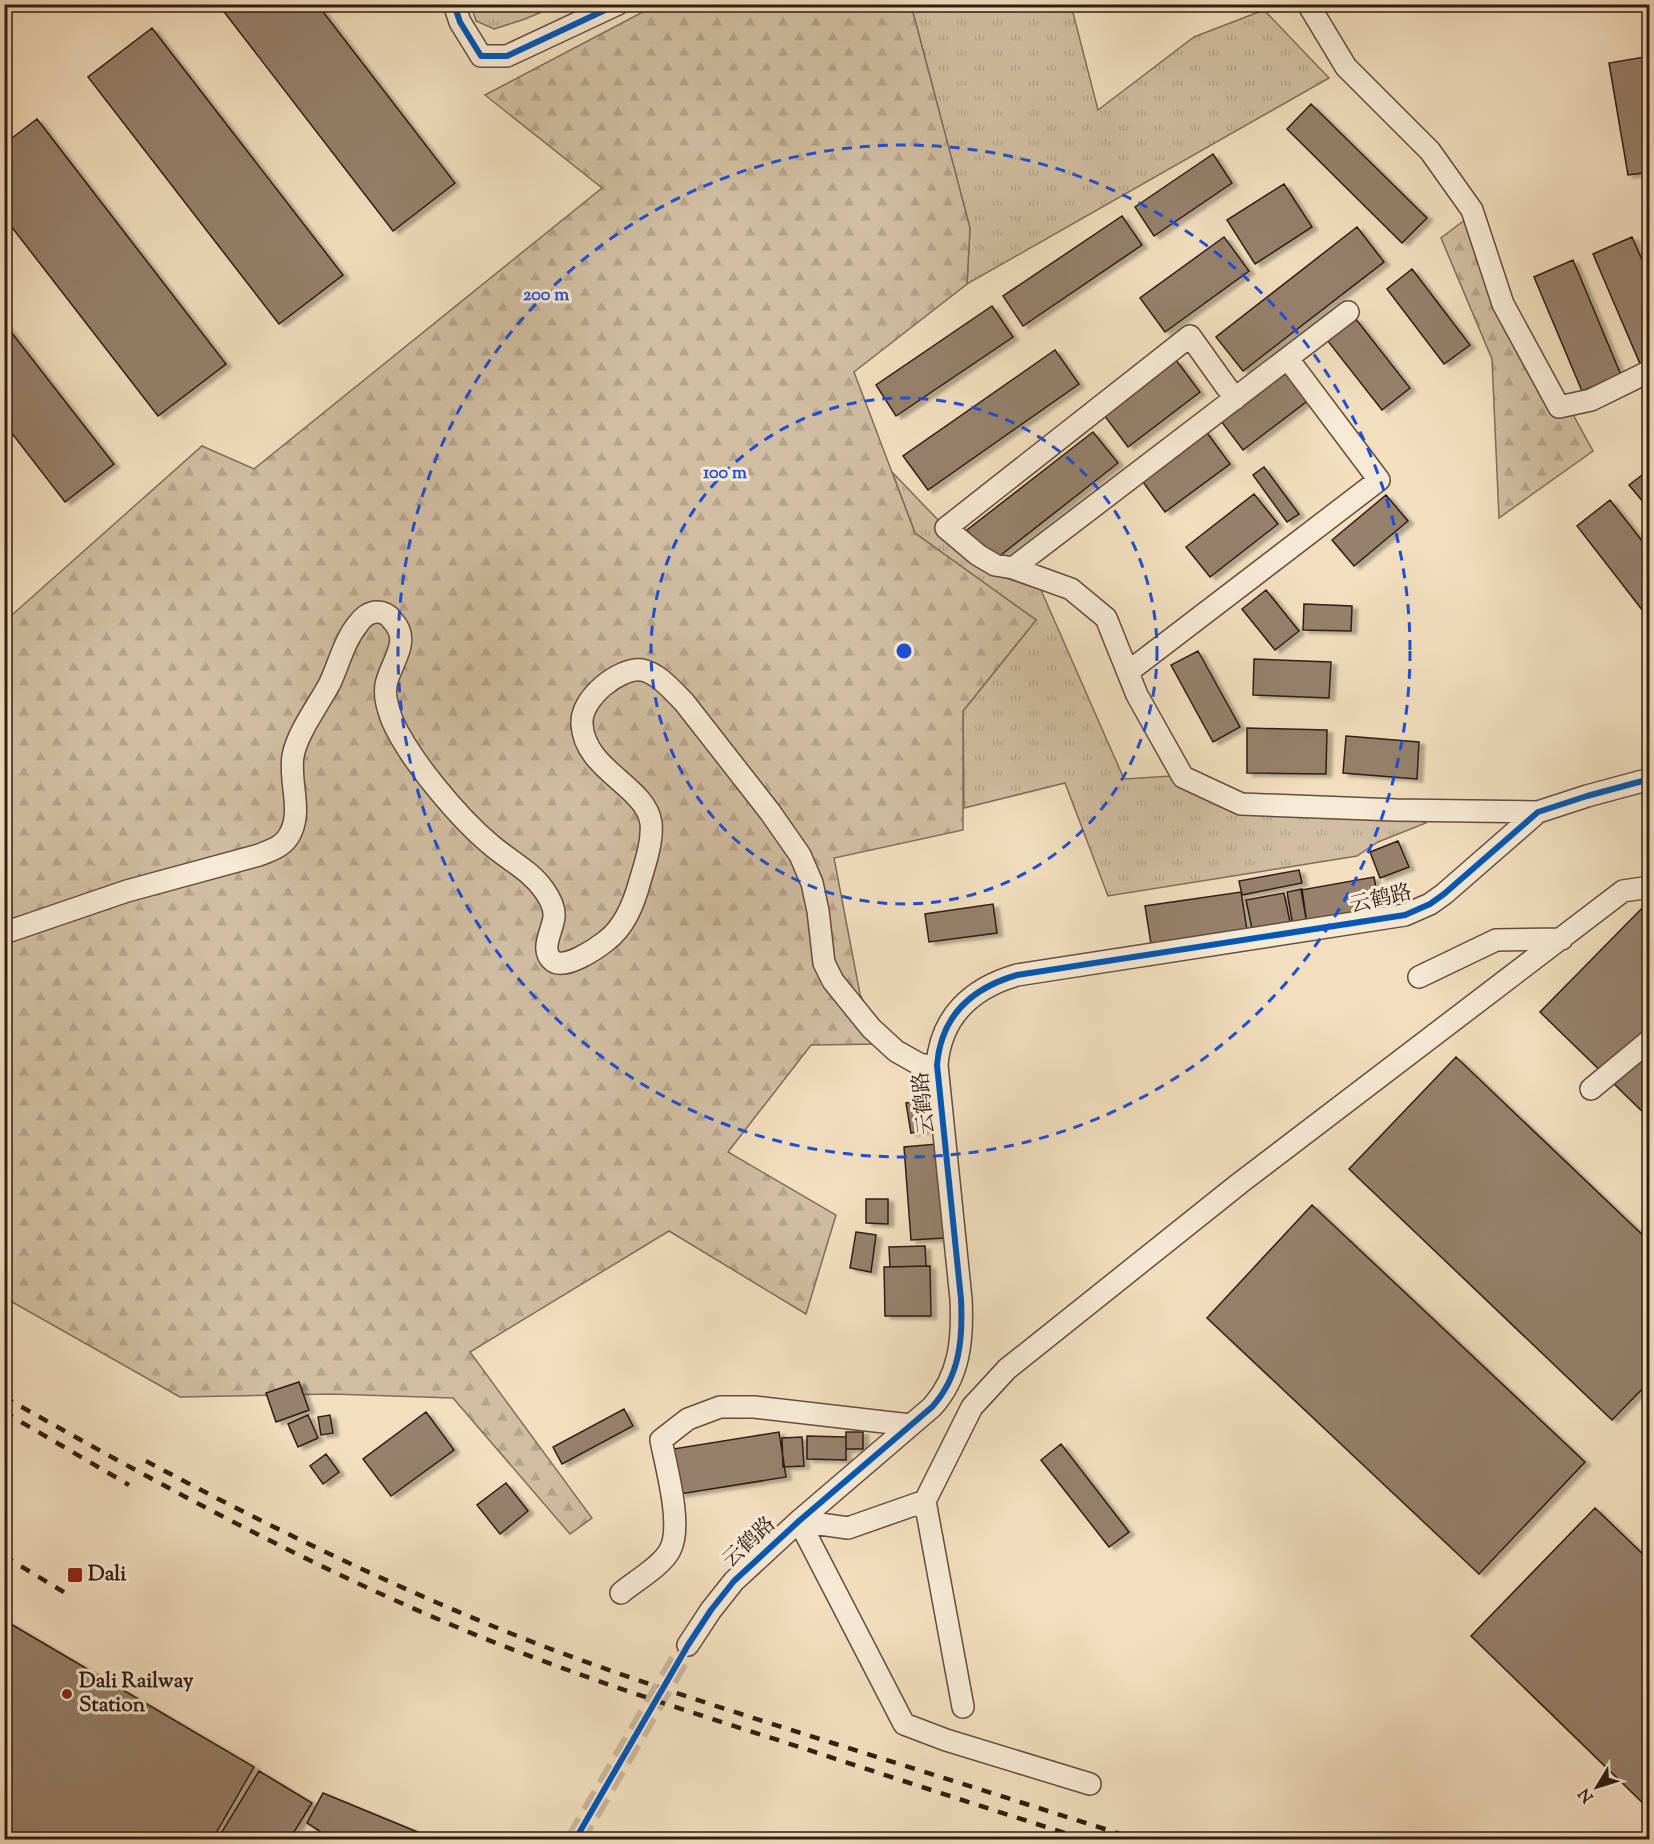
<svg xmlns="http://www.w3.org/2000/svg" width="1654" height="1844" viewBox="0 0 1654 1844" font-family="'Sorts Mill Goudy','Noto Serif SC',serif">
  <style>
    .grass { fill: url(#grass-tufts); stroke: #826d5a; stroke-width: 1.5 }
    .forest { fill: url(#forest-firs); stroke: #826d5a; stroke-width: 1.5 }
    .building { fill: #96816c; stroke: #321c13; stroke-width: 1.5; filter: url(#shadow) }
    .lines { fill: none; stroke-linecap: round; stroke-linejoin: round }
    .minor-tunnel { stroke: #ccb89d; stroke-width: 21; stroke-dasharray: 21 10; stroke-linecap: butt }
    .minor-casing { stroke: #624d3e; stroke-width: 24 }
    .minor { stroke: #f7ead5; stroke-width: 21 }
    .rail { stroke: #321c13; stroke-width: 4.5; stroke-dasharray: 10 10; stroke-linecap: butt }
    .cycleway-casing { stroke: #f7ead5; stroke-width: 10 }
    .cycleway { stroke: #0057b8; stroke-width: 6 }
    .ring { fill: none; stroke: #1d4ed8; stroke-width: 3; stroke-dasharray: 10 8 }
    .poi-dot { fill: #8f2418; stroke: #f7ead5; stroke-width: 2 }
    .labels { text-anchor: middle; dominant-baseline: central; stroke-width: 6; stroke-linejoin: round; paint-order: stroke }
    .street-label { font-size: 21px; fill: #321c13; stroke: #f7ead5 }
    .poi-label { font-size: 21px; font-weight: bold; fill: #321c13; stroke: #f7ead5; text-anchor: start }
    .centre { fill: #1d4ed8; stroke: #f7ead5; stroke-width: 3 }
    .ring-label { font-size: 18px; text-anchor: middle; font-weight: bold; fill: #1d4ed8; stroke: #f7ead5; stroke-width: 6; stroke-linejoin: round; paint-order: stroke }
  </style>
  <defs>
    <pattern id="grass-tufts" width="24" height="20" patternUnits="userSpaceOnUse" patternTransform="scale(1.5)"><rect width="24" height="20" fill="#d1bea2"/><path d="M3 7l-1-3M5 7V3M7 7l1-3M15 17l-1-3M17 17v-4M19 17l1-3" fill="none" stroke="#b4a38b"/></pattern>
    <pattern id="forest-firs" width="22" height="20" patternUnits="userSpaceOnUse" patternTransform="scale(1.5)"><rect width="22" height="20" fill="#d1bea2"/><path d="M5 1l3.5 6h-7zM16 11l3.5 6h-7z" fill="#b4a38b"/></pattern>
    <filter id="shadow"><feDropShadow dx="5.5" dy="3" stdDeviation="1.5" flood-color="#0004"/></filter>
  </defs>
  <rect width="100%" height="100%" fill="#f2dfbf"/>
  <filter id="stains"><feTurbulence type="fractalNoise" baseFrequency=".00333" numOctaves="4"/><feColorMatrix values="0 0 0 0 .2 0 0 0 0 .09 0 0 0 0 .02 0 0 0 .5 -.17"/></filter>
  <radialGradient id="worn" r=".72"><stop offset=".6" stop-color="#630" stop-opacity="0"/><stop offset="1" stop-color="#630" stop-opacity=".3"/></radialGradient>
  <path class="grass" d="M 471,5 L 471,4 L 558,5 L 525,19 L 494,29 L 476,21 Z
    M 911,5 L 1071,5 L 1098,110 L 1194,37 L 1264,10 L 1329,78 L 967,284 L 970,228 Z
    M 892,472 L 988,572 L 1041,590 L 1124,779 L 1172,776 L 1237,811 L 1413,816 L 1426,823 L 1378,842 L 1357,856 L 1108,896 L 1065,783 L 964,808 L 963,711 L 1036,620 L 915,533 Z"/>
  <path class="forest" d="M 656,5 L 911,5 L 970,228 L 967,284 L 854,372 L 915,533 L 1036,620 L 963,711 L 963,830 L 834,858 L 860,994 L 884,1044 L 811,1045 L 728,1152 L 836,1215 L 806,1314 L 669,1231 L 470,1352 L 592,1518 L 570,1534 L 453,1398 L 332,1394 L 180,1397 L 5,1298 L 4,622 L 202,446 L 254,469 L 602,188 L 485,95 Z
    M 1466,219 L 1593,451 L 1499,518 L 1492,359 L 1441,238 Z"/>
  <path class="building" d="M 218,4 L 317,4 L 455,183 L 393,231 Z
    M 152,28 L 343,275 L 279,324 L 88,77 Z
    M 1644,57 L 1650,91 L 1650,172 L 1628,175 L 1609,63 Z
    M 1311,104 L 1427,218 L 1402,243 L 1287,129 Z
    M 37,119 L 226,364 L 158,416 L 4,217 L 4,144 Z
    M 1213,154 L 1232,183 L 1154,236 L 1135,207 Z
    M 1284,184 L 1312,227 L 1255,264 L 1227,220 Z
    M 1122,216 L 1142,245 L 1023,326 L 1003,296 Z
    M 1357,227 L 1384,262 L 1243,371 L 1216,337 Z
    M 1224,237 L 1249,271 L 1165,332 L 1140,298 Z
    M 1632,237 L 1650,278 L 1650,362 L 1641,366 L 1593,254 Z
    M 1573,260 L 1621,375 L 1582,391 L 1534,277 Z
    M 1412,269 L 1470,345 L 1444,364 L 1387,289 Z
    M 992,306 L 1013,337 L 896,416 L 876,385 Z
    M 1355,318 L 1410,388 L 1382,410 L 1327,340 Z
    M 4,323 L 114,464 L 65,502 L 4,423 Z
    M 1055,350 L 1079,384 L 928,490 L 903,456 Z
    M 1176,360 L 1200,392 L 1128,447 L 1104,415 Z
    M 1287,370 L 1310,399 L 1243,450 L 1221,421 Z
    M 1205,430 L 1230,464 L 1165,512 L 1140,478 Z
    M 1093,432 L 1118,463 L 992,562 L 967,530 Z
    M 1264,467 L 1299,514 L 1287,522 L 1253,475 Z
    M 1650,469 L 1650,510 L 1629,485 Z
    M 1254,494 L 1278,524 L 1210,577 L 1186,547 Z
    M 1386,495 L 1408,521 L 1354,566 L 1332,540 Z
    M 1610,500 L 1650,551 L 1650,620 L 1577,526 Z
    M 1266,590 L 1299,631 L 1275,650 L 1242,609 Z
    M 1304,604 L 1352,606 L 1351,631 L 1303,630 Z
    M 1198,651 L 1240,727 L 1213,742 L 1171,665 Z
    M 1254,659 L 1331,662 L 1329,698 L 1253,695 Z
    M 1247,728 L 1327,730 L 1326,774 L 1247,773 Z
    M 1346,736 L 1419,742 L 1417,779 L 1343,773 Z
    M 1398,841 L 1409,867 L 1380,878 L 1370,852 Z
    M 1299,870 L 1302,883 L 1242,895 L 1239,881 Z
    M 1374,877 L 1380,911 L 1307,924 L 1301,890 Z
    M 1302,889 L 1307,924 L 1293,926 L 1287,892 Z
    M 1241,892 L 1247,930 L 1151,944 L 1145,906 Z
    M 1284,893 L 1290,922 L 1252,929 L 1246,900 Z
    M 1650,900 L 1650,1119 L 1540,1012 Z
    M 993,904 L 997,933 L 929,942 L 925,914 Z
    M 1456,1057 L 1650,1242 L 1650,1381 L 1612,1420 L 1349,1169 Z
    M 926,1100 L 931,1129 L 911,1133 L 906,1103 Z
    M 937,1144 L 944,1238 L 911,1240 L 904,1147 Z
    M 866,1199 L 888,1199 L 888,1224 L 866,1223 Z
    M 1312,1205 L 1585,1462 L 1479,1574 L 1207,1318 Z
    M 856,1232 L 876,1235 L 871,1272 L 850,1268 Z
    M 925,1246 L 926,1266 L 890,1267 L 889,1247 Z
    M 930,1266 L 931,1316 L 885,1316 L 884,1267 Z
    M 299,1382 L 309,1410 L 276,1422 L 266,1393 Z
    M 624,1409 L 633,1426 L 562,1464 L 553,1447 Z
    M 426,1412 L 454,1450 L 391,1496 L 363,1459 Z
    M 308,1415 L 318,1438 L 298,1447 L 288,1424 Z
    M 330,1415 L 333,1433 L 321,1435 L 318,1417 Z
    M 779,1432 L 786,1477 L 680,1494 L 673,1449 Z
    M 846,1432 L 863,1432 L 863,1449 L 846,1449 Z
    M 807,1436 L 846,1437 L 846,1460 L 807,1459 Z
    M 802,1437 L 804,1466 L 783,1467 L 782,1438 Z
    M 1061,1444 L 1129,1532 L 1109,1547 L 1041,1460 Z
    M 326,1454 L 339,1472 L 323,1484 L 310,1466 Z
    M 506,1483 L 528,1511 L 500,1534 L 477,1505 Z
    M 1595,1508 L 1650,1561 L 1650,1810 L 1471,1636 Z
    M 4,1620 L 254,1767 L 212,1840 L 20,1840 L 4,1830 Z
    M 259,1771 L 312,1803 L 289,1840 L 217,1840 Z
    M 323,1793 L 437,1840 L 333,1840 L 307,1823 Z"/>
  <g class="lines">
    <path class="minor-tunnel" d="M 575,1840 L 688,1645"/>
    <defs>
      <path id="minor" d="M 454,4 L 460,22 L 481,56 L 507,56 L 618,4
        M 1308,4 L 1346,67 L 1430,151 L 1472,210 L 1503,304 L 1559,407 L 1591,400 L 1650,371
        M 1235,399 L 1190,336 L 946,528 L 978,555 L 995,565 L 1013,568 L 1071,589 L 1106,618 L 1137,695 L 1183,777 L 1241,804 L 1396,810 L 1538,812 L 1587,796 L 1650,779
        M 1013,568 L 1348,312
        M 1128,672 L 1379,480 L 1288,359
        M 4,933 L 127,891 L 259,855 C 272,850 285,846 291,832 C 302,809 289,781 293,756 C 297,733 319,704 330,683 C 339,664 344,641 358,624 C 362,618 369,612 377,612 C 383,612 389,615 392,620 C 413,641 390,663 386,685 C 384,697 388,709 392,720 C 409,759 458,817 490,844 C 508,860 530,870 544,890 C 549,897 555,907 554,917 C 553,930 539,950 553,961 C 565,970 596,949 606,941 C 625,927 634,903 640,881 C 645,864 653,841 651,823 C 646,786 584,770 582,724 C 580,699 619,667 642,670 C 658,673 673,691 684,702 L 770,812 L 800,855 L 812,883 L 818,911 L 824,963 L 833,981 L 871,1028 L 896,1051 L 919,1064 L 937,1067
        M 1419,977 L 1496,940 L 1562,939
        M 1591,1089 L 1650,1040
        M 799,1521 L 904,1724 L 946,1740 L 1090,1784
        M 799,1521 L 848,1528 L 925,1501
        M 621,1593 C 635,1581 662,1566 670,1550 C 683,1526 666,1467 661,1440 L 688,1419 L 720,1407 L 754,1407 L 910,1425
        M 688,1645 L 711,1610 L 734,1581 L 799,1521 L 932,1407 C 960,1376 963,1339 961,1299 L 937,1065 C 941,1016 972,988 1017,975 L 1405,915 L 1430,904 L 1444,894 L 1538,812
        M 963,1707 L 925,1501 L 972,1407 L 1007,1369 L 1240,1183 L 1623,891 L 1650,887"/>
    </defs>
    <use href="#minor" class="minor-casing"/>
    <use href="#minor" class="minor"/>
    <path class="rail" d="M 4,1397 C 146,1477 290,1556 440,1620 C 552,1668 668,1705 784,1742 C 885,1775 986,1808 1087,1840
      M 4,1412 L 129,1485
      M 146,1461 C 277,1531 410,1595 548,1648 C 639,1682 731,1711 823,1740 C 928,1773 1033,1806 1139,1840
      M 4,1556 L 67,1594"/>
    <defs>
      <path id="cycleway" d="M 454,4 L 460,22 L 481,56 L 507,56 L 618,4
        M 575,1840 L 688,1645 L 711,1610 L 734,1581 L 799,1521 L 932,1407 C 960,1376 963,1339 961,1299 L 937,1065 C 941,1016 972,988 1017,975 L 1405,915 L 1430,904 L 1444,894 L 1538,812 L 1587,796 L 1650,779"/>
    </defs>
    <use href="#cycleway" class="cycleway-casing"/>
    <use href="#cycleway" class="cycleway"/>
  </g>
  <g class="ring">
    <circle cx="904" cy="651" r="253"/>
    <circle cx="904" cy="651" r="506"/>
  </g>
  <g class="poi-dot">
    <rect x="67" y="1567" width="16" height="16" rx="3"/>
    <circle cx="67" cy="1694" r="6"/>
  </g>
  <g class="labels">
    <g class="street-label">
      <text transform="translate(1381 900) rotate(-13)">云鹤路</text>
      <text transform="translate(925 1103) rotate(-96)">云鹤路</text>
      <text transform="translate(750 1543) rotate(-43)">云鹤路</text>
    </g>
    <g class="poi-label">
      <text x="88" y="1575">Dali</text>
      <text x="79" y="1682">Dali Railway<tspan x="79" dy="24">Station</tspan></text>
    </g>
  </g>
  <circle cx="904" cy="651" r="9" class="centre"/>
  <g class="ring-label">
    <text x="546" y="300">200 m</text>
    <text x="725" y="478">100 m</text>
  </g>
  <rect width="1654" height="1844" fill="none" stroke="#f2dfbf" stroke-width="24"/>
  <rect x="6" y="6" width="1642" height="1832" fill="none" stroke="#321c13" stroke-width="3"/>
  <rect x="12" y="12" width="1630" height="1820" fill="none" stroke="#321c13" stroke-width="1.5"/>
  <g transform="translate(1597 1787) rotate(232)" stroke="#f7ead5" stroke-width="4.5" paint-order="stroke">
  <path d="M0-4.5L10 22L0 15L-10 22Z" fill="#321c13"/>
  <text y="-9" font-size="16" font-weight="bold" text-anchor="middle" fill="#321c13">N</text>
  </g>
  <rect width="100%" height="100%" filter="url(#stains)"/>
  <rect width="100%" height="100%" fill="url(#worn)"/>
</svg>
